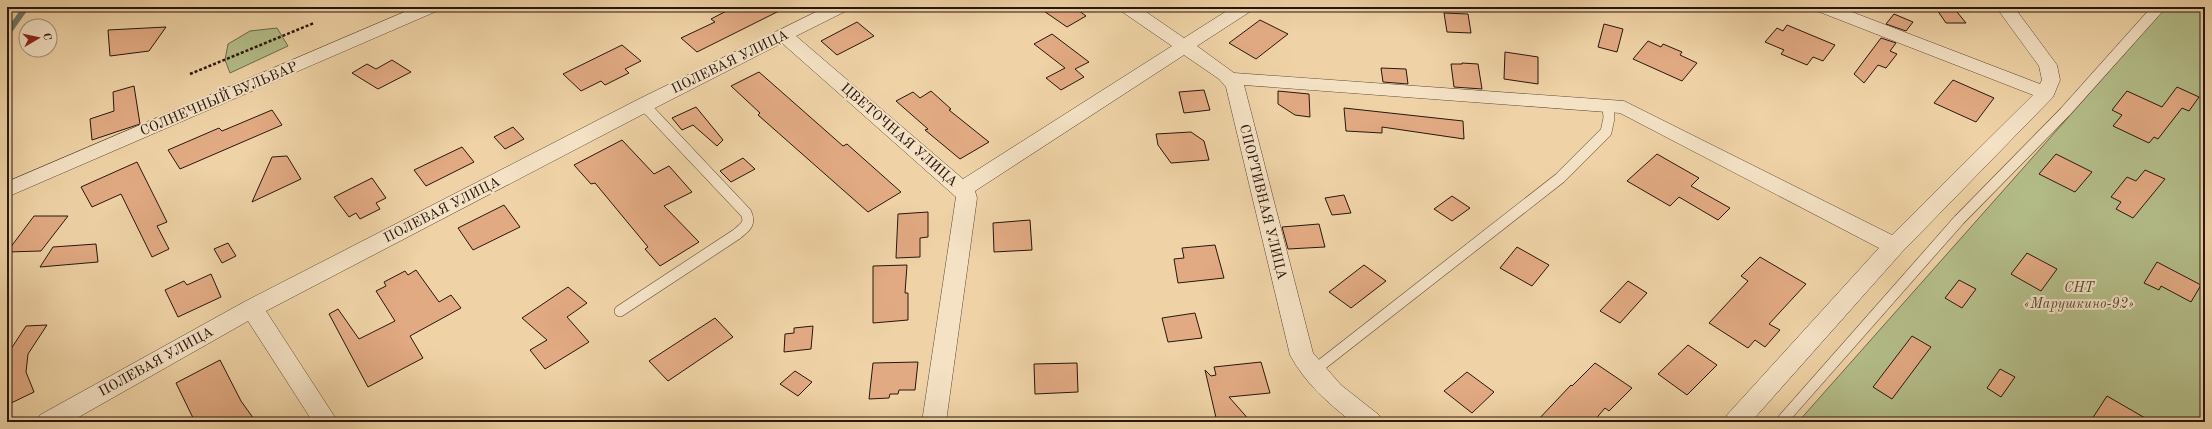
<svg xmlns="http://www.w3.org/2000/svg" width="2212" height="429" viewBox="0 0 2212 429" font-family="'Old Standard TT',serif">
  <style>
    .green { fill: #b4be8a; stroke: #6e6a4c }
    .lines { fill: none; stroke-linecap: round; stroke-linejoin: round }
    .stream { stroke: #6c7769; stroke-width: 6 }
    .building { fill: #e2aa83; stroke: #28160d }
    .service-casing { stroke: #5a4533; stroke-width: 12 }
    .minor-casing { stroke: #5a4533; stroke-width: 1 }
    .path { stroke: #28160d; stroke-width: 2.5; stroke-dasharray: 3 2; stroke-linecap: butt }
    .service { stroke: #f5e2c5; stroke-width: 11 }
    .minor { fill: #f5e2c5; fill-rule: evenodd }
    .labels { text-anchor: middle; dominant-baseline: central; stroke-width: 4; stroke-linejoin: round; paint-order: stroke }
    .street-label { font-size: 14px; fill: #28160d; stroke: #f5e2c5 }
    .park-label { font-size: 14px; font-style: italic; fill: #524832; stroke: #f5e2c5 }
  </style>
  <rect width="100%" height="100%" fill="#efd3a6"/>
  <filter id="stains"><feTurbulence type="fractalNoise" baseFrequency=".005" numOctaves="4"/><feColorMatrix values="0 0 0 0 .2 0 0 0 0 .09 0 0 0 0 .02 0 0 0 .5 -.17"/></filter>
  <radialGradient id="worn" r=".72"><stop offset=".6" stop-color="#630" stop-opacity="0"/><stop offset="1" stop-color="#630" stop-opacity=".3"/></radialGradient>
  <path class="green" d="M 2166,7 L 2205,7 L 2205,422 L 1798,422 Z
    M 277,28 L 288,46 L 230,73 L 225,60 L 228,44 L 250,31 Z"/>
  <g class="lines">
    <path class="stream" d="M 7,34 L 26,7"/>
  </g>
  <path class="building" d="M 734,7 L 787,7 L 697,52 L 681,38 L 715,22 L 711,19 Z
    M 1038,7 L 1074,7 L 1086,16 L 1067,27 Z
    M 1935,7 L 1953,7 L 1966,23 L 1946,23 Z
    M 1444,13 L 1468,14 L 1471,33 L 1447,32 Z
    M 1894,14 L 1913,22 L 1906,31 L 1886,24 Z
    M 1260,20 L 1288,34 L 1256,59 L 1229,43 Z
    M 857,22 L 874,36 L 837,55 L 821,41 Z
    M 1604,24 L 1623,29 L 1617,52 L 1598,47 Z
    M 1787,25 L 1835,45 L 1823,61 L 1813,57 L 1807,65 L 1781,54 L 1784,50 L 1765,42 L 1777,28 L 1783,31 Z
    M 166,27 L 149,51 L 110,56 L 108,30 Z
    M 1052,34 L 1089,62 L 1075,69 L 1084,77 L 1061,90 L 1046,78 L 1065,68 L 1034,44 Z
    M 1881,38 L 1896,43 L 1890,51 L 1897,54 L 1886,68 L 1878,65 L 1864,83 L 1854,74 Z
    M 1648,41 L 1661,47 L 1663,44 L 1682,52 L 1680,55 L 1697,63 L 1682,81 L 1633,59 Z
    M 622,45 L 641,61 L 625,69 L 629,73 L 605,85 L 601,81 L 581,91 L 563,74 Z
    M 1505,52 L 1538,57 L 1538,84 L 1504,79 Z
    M 392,60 L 411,72 L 378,89 L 352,73 L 367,64 L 376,69 Z
    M 1462,63 L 1478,64 L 1482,89 L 1454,87 L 1451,64 L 1462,64 Z
    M 1381,68 L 1406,69 L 1408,84 L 1383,82 Z
    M 759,72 L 843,146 L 847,144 L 901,192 L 868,212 L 758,115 L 760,113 L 731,86 Z
    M 1953,80 L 1994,98 L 1976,122 L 1934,103 Z
    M 134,86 L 140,124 L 92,140 L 90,119 L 114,111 L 113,92 Z
    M 2177,87 L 2199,97 L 2189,111 L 2182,108 L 2158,139 L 2154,137 L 2149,143 L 2113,126 L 2122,115 L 2112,110 L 2127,91 L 2162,107 Z
    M 1204,90 L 1210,110 L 1184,113 L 1179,92 Z
    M 931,91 L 951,109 L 949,110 L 989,142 L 960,159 L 925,130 L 928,129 L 896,101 L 913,92 L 920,98 Z
    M 1278,91 L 1309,94 L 1310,117 L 1295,115 L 1278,104 Z
    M 696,107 L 723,140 L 717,146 L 693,125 L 682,130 L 672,118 Z
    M 1344,108 L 1463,121 L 1464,139 L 1382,127 L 1382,133 L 1346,131 Z
    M 272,110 L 282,125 L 180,169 L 168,150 L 219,128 L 222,131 Z
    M 513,127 L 524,139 L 505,149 L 494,137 Z
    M 1191,132 L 1204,141 L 1209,160 L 1171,163 L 1158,145 L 1156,134 Z
    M 622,140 L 654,174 L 669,166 L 692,192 L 664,206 L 699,242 L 660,266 L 645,249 L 648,247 L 595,183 L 591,184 L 574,165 Z
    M 462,147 L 474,162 L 426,186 L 414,170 Z
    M 1657,154 L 1699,178 L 1691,186 L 1730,208 L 1718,220 L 1679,197 L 1670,206 L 1627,181 Z
    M 2056,154 L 2092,172 L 2075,192 L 2039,174 Z
    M 287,156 L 301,179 L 252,202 L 272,157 Z
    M 743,158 L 755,169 L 731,182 L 720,171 Z
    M 137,162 L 167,222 L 157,226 L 169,249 L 152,257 L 121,194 L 92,207 L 81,187 Z
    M 2145,170 L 2165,179 L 2133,218 L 2116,209 L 2121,202 L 2111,197 L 2127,177 L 2136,181 Z
    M 372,178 L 386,198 L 376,203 L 380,209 L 360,219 L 356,213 L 349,217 L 334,197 Z
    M 1344,195 L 1351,213 L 1332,215 L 1325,198 Z
    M 1452,196 L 1470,208 L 1452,221 L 1434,209 Z
    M 504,205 L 520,227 L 473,250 L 458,228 Z
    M 928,212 L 928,237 L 920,238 L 920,257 L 896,258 L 898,214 Z
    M 34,216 L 68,216 L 41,251 L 7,252 Z
    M 1030,220 L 1032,250 L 994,252 L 993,223 Z
    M 1319,224 L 1325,247 L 1288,249 L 1282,227 Z
    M 228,243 L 236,256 L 222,263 L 214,249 Z
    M 96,244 L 98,262 L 40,267 L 53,247 Z
    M 1215,245 L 1224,278 L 1178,283 L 1174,259 L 1184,258 L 1182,248 Z
    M 1517,247 L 1549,265 L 1532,286 L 1500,268 Z
    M 2027,253 L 2057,269 L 2041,291 L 2011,274 Z
    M 1760,257 L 1806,284 L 1769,324 L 1780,330 L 1765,347 L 1755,340 L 1748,348 L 1709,323 L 1748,281 L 1741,276 Z
    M 2157,262 L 2201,285 L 2191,302 L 2161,286 L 2159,290 L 2144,283 Z
    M 907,265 L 905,293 L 908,293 L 908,320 L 873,323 L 873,266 Z
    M 1364,265 L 1386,281 L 1351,308 L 1329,292 Z
    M 416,270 L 439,302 L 451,295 L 461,308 L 410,336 L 423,358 L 368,387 L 329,314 L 338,309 L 359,339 L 395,321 L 376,291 L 386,286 L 384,282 L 405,271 L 408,275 Z
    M 211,274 L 221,297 L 178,317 L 165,290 L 184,281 L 187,285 Z
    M 1959,280 L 1976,289 L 1962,308 L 1945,298 Z
    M 1628,281 L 1647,293 L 1620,323 L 1600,311 Z
    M 568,287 L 587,303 L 567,317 L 589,342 L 545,369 L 530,350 L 547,340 L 522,318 Z
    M 1195,313 L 1202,338 L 1168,342 L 1162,318 Z
    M 715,318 L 733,337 L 668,381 L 649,361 Z
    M 47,325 L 28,354 L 26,372 L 34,392 L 7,405 L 7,355 L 26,326 Z
    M 813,326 L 811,349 L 784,352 L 785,334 L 794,333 L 794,328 Z
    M 1912,336 L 1931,347 L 1892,399 L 1873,387 Z
    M 1688,345 L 1717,365 L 1687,395 L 1658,374 Z
    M 220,360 L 241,401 L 256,422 L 195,422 L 176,383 Z
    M 918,362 L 915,390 L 899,390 L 898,394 L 890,394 L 889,398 L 869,399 L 873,363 Z
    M 1261,362 L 1270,393 L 1229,397 L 1251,422 L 1217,422 L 1205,370 L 1211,376 L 1216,375 L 1214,367 Z
    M 1077,363 L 1078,392 L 1035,394 L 1034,364 Z
    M 1595,363 L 1632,388 L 1609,411 L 1605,408 L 1593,422 L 1536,422 L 1571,385 L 1572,386 Z
    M 2000,369 L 2015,377 L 2001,397 L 1987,388 Z
    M 795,371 L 812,382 L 798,396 L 780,384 Z
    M 1467,372 L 1494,392 L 1472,413 L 1444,391 Z
    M 2107,396 L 2152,422 L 2090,422 Z"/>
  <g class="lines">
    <defs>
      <path id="service" d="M 620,311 L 737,234 C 745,227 751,224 746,213 L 644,105
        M 1312,372 L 1560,178 L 1606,132 L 1609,118 L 1608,106
        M 1781,422 L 1959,220 L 2065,112 L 2159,7"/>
      <path id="minor" d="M 416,7 L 440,7 L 437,11 L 7,197 L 7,182 Z
        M 826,7 L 849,7 L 846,11 L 796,36 L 963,179 L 1172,46 L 1121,11 L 1118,7 L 1139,7 L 1184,38 L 1233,7 L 1254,7 L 1251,11 L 1197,46 L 1234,73 L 1624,101 L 1892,235 L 2033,95 L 1817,11 L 1814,7 L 1839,7 L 2040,84 L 2042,80 L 2039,66 L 1996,7 L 2014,7 L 2057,65 L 2060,80 L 2053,97 L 1902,252 L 1751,422 L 1724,422 L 1727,415 L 1879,248 L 1620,113 L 1244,85 L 1313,353 L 1341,385 L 1379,415 L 1382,422 L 1352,422 C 1328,403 1305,383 1290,355 L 1226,87 L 1219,79 L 1184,55 L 975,191 L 977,198 L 946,422 L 922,422 L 956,197 L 782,43 L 651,110 L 266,311 L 338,422 L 313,422 L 248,321 L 70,422 L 37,422 L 40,415 L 244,302 L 637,100 Z"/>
    </defs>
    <use href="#service" class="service-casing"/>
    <use href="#minor" class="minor-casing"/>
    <path class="path" d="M 190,74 L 314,23"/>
    <use href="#service" class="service"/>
    <use href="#minor" class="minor"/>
  </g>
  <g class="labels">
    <g class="street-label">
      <text transform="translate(730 62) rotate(-26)">ПОЛЕВАЯ УЛИЦА</text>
      <text transform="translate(219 99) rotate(-23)">СОЛНЕЧНЫЙ БУЛЬВАР</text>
      <text transform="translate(899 135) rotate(41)">ЦВЕТОЧНАЯ УЛИЦА</text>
      <text transform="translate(1263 202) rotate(76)">СПОРТИВНАЯ УЛИЦА</text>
      <text transform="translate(442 210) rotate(-27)">ПОЛЕВАЯ УЛИЦА</text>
      <text transform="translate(156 362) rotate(-29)">ПОЛЕВАЯ УЛИЦА</text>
    </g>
    <g class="park-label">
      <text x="2079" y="288">СНТ<tspan x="2079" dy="16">«Марушкино-92»</tspan></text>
    </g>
  </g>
  <rect width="2212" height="429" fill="none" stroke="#efd3a6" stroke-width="24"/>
  <rect x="8" y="8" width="2196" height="413" fill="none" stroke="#28160d" stroke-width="2"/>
  <rect x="12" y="12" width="2188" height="405" fill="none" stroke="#28160d"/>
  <g transform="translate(38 38) rotate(81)"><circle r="19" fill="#f5e2c5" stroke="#a3907b"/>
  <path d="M0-3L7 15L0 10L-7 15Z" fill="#8f2418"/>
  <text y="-6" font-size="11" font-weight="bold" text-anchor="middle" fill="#28160d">С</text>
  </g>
  <rect width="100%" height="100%" filter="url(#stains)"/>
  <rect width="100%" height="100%" fill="url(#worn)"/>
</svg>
